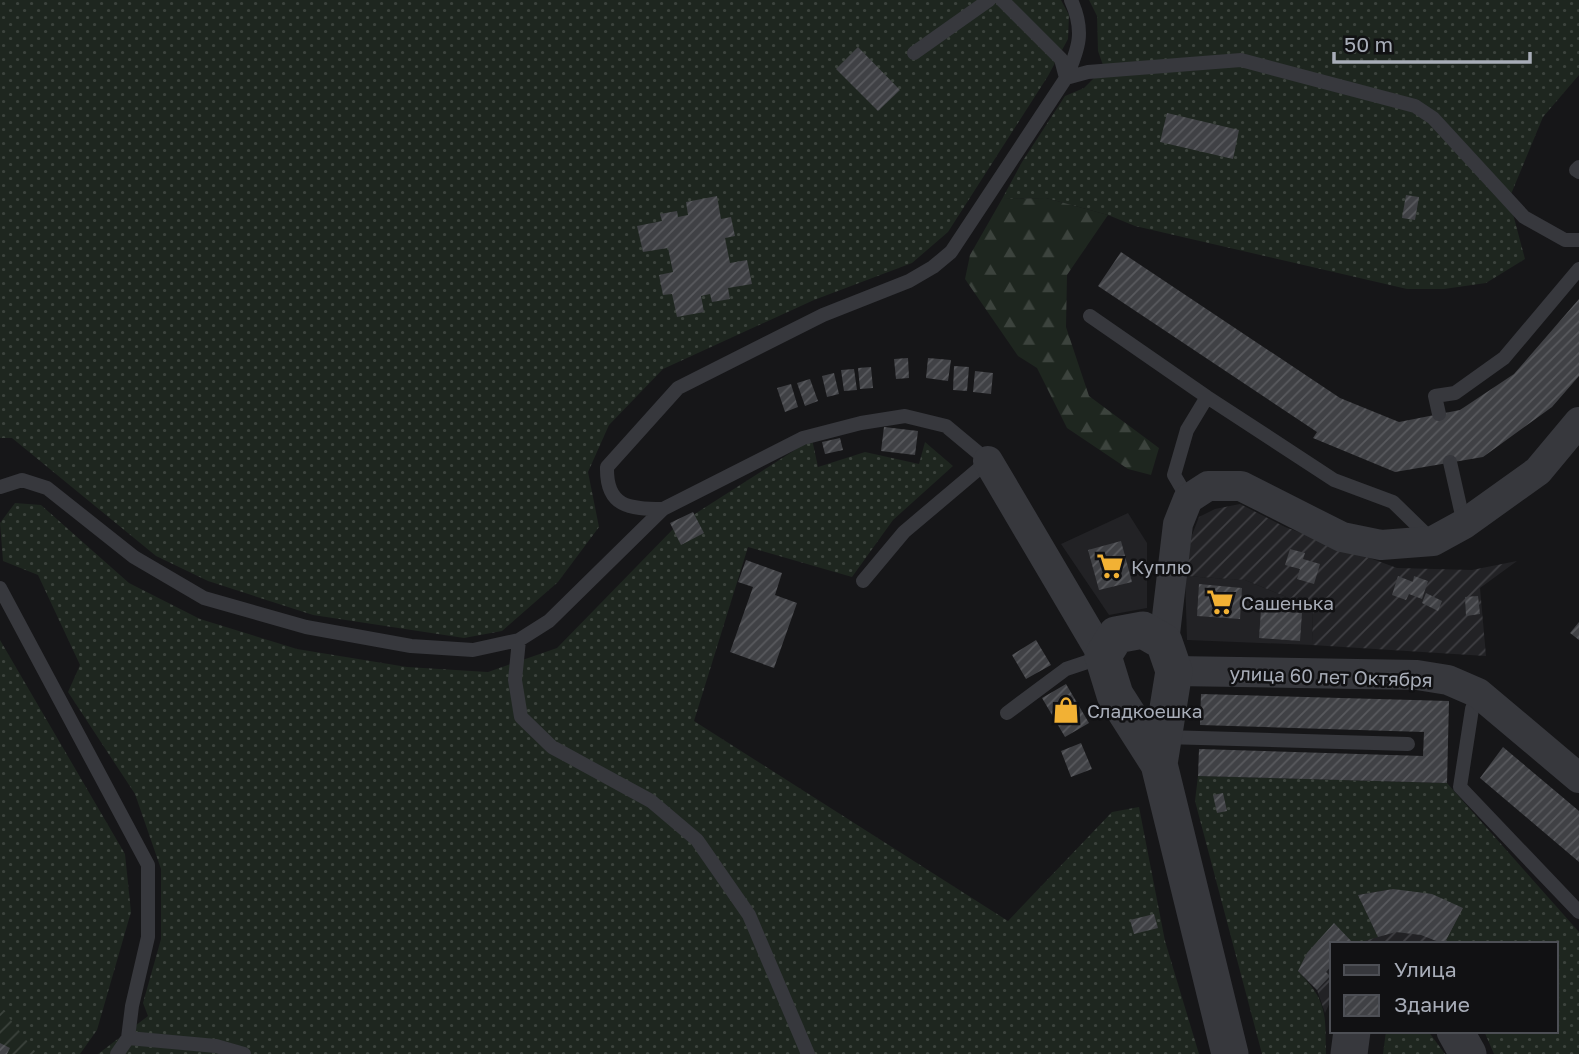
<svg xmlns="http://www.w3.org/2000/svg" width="1579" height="1054" viewBox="0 0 1579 1054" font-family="'Golos Text',sans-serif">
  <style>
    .built { fill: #222225 }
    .industrial { fill: url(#industrial-furrows) }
    .grass { fill: url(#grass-dots) }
    .forest { fill: url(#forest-firs) }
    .garden { fill: url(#garden-furrows) }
    .building { fill: url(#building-hatch) }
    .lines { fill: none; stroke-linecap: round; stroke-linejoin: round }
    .service { stroke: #37383d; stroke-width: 14 }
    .minor { stroke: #37383d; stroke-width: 30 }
    .tertiary { stroke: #37383d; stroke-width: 37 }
    .labels { text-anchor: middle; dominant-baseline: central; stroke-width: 5; stroke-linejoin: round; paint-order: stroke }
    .poi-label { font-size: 19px; fill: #a8adb8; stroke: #111113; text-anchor: start }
    .street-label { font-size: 19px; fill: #a8adb8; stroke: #111113 }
  </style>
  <defs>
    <pattern id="industrial-furrows" width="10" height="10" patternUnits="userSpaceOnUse" patternTransform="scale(1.75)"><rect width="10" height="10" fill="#222225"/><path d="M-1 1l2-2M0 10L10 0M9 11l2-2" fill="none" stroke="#3f3f43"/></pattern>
    <pattern id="grass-dots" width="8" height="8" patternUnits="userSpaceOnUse" patternTransform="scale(1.75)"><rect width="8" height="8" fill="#1e261f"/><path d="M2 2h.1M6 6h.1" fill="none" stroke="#3c433d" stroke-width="1.8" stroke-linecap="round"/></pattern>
    <pattern id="forest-firs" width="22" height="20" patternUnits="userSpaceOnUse" patternTransform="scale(1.75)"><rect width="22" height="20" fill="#1e261f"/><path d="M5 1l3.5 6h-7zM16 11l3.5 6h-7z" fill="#3c433d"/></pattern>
    <pattern id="garden-furrows" width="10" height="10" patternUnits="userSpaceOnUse" patternTransform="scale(1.75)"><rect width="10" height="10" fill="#1e261f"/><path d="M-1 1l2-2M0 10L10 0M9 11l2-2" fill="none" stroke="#3c433d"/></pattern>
    <pattern id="building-hatch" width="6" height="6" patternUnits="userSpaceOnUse" patternTransform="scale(1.75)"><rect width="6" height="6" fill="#404145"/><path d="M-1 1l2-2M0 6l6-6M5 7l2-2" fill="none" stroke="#595a5e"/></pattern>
  </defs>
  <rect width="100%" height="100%" fill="#161618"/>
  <path class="built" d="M 1128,513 L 1147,543 L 1147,608 L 1109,615 L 1061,544 Z
    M 1185,576 L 1245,580 L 1313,608 L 1312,645 L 1187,640 Z"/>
  <path class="industrial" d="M 1240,504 L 1285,527 L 1397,568 L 1472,570 L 1517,561 L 1480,588 L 1486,656 L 1312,645 L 1313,608 L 1245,580 L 1185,576 L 1192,535 L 1199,517 L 1215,509 Z
    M 1358,895 L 1463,908 L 1444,944 L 1332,944 L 1332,998 L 1325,1013 L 1317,990 L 1298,971 Z"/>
  <path class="grass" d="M 0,0 L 1061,0 L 1069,15 L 1068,39 L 1048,76 L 948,232 L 912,263 L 814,300 L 663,369 L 609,425 L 588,472 L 599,527 L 558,582 L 502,631 L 464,638 L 313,615 L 208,581 L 156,556 L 12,438 L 0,438 Z
    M 1089,0 L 1579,0 L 1579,75 L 1543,117 L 1509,199 L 1525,259 L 1486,283 L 1444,289 L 1407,289 L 1135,226 L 1108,215 L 1046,198 L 1002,199 L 1022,162 L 1065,96 L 1084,88 L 1104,68 L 1098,51 L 1097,16 Z
    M 812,439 L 818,467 L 865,452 L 919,464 L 925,442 L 953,466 L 893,520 L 852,577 L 748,547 L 694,721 L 1008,921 L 1112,812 L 1139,807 L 1165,941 L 1199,1054 L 98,1054 L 148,1016 L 143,1003 L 161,939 L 161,869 L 135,794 L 68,692 L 80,665 L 38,575 L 3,561 L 0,523 L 15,503 L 41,505 L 129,583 L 200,619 L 297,649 L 407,667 L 488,672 L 557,648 L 676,526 Z
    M 0,640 L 125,854 L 131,912 L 97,1030 L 80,1054 L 0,1054 Z
    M 1198,776 L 1447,783 L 1579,932 L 1579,1054 L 1494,1054 L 1484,1031 L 1556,1031 L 1556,944 L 1444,944 L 1463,908 L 1393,889 L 1358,895 L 1378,937 L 1354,944 L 1334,924 L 1298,971 C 1328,1002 1325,1013 1326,1054 L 1262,1054 L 1195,801 Z
    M 1386,1031 L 1428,1031 L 1445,1054 L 1383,1054 Z"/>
  <path class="forest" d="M 1046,198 L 1108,215 L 1067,275 L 1066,327 L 1089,396 L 1159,448 L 1151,475 L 1128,469 L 1067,428 L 1037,368 L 1018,356 L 965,279 L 970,255 L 1002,199 Z"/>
  <path class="garden" d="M 0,1006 L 37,1054 L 0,1054 Z"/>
  <path class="building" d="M 858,47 L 900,90 L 878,111 L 836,69 Z
    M 1167,113 L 1239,130 L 1233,159 L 1160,142 Z
    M 1406,195 L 1419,197 L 1415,220 L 1402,218 Z
    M 717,196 L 721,219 L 731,217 L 735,236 L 725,238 L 730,263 L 747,260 L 752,284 L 728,288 L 730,299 L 712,302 L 710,294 L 701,296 L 704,312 L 677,317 L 672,294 L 663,295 L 659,275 L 673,272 L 668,248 L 643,252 L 637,226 L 662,221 L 660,214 L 677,211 L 678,217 L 688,215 L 686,202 Z
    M 1121,252 L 1340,398 L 1399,422 L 1460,410 L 1514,374 L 1579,299 L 1579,376 L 1552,407 L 1483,457 L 1395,472 L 1313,438 L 1317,432 L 1098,286 Z
    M 908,358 L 909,378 L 896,379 L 894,359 Z
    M 928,358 L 951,360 L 948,381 L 926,378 Z
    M 954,366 L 969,367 L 967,391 L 953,390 Z
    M 871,367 L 873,388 L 860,389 L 858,368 Z
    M 854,369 L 857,390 L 844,391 L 841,370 Z
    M 975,371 L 993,373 L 991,394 L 973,392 Z
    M 834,373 L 839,394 L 827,397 L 822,376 Z
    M 810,379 L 818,401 L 805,406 L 797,383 Z
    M 791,384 L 798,407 L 785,412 L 777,388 Z
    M 884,427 L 918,431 L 915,455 L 881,451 Z
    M 840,438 L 843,450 L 825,454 L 822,442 Z
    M 693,512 L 704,533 L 681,545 L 670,523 Z
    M 1121,541 L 1132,582 L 1099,590 L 1088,550 Z
    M 1290,549 L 1305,553 L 1303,559 L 1320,564 L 1314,584 L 1297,579 L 1300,569 L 1285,565 Z
    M 746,560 L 782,573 L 775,595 L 797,603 L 774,668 L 730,652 L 753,587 L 738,582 Z
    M 1398,576 L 1413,582 L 1414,576 L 1428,581 L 1422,599 L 1409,594 L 1406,600 L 1392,595 Z
    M 1199,584 L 1242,588 L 1240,619 L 1197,616 Z
    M 1426,593 L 1442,601 L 1438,611 L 1422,603 Z
    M 1478,596 L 1480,614 L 1466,616 L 1465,597 Z
    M 1261,610 L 1302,613 L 1300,641 L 1259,638 Z
    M 1579,622 L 1579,640 L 1570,633 Z
    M 1036,640 L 1051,665 L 1026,679 L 1012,655 Z
    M 1066,684 L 1089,723 L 1065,737 L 1042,698 Z
    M 1201,694 L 1449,701 L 1447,783 L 1198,776 L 1199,749 L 1423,756 L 1424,732 L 1200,725 Z
    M 1081,743 L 1092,769 L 1071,777 L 1061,751 Z
    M 1503,747 L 1579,811 L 1579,862 L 1480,778 Z
    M 1223,793 L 1227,811 L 1217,813 L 1213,795 Z
    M 1393,889 L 1432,894 L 1463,908 L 1444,944 L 1421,935 L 1396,932 L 1378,937 L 1358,895 Z
    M 1154,914 L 1158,928 L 1134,934 L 1130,920 Z
    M 1334,923 L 1354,944 L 1332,944 L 1332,965 L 1326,972 L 1330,976 L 1317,990 L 1298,971 L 1307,953 Z
    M 0,1043 L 10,1048 L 7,1054 L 0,1054 Z"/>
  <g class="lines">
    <path class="service" d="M 1002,0 L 1061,59 L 1066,78
      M 914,53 L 989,0
      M 1066,78 C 1079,48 1085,31 1071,0
      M 1579,167 L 1576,170 L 1579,172
      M 1090,316 L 1207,397 L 1334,480 L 1393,502 L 1432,540
      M 1439,414 L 1435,396 L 1455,393 L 1504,358 L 1579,269
      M 1450,462 L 1464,524
      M 0,487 L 22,480 L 47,488 L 134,557 L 204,598 L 306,627 L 411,646 L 473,650 L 519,640 L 549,621 L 663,509 L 803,438 L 861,423 L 905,416 L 946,426 L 988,461 L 904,532 L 863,581
      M 1188,499 L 1174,475 L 1187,430 L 1207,397
      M 663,509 C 629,509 606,507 607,467 L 678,388 L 823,315 L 909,281 L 933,267 L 951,252 L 1066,78 L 1088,72 L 1241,60 L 1415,106 L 1433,118 L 1524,217 L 1565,240 L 1579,240
      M 0,588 L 148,865 L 148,937 L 132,1006 L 128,1038 L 117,1054
      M 519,640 L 515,680 L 521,717 L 552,747 L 651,801 L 697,840 L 749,915 L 808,1054
      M 1478,693 L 1472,709 L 1460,787 L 1579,912
      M 1007,713 L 1066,669 L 1102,657
      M 1164,737 L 1408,744
      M 128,1038 L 216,1046 L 244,1054"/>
    <path class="minor" d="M 988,461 L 1103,656
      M 1164,642 L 1178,524 L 1188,499 L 1208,486 L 1241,486 L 1342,537 L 1381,545 L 1433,541 L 1464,524 L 1538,471 L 1579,422
      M 1174,671 L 1417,675 L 1448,680 L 1478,693 L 1579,778"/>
    <path class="tertiary" d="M 1159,764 L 1174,671 L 1164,642 L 1143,630 L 1116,635 L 1103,656 L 1115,695 L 1159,764 L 1230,1054
      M 1455,1031 L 1468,1054
      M 1349,1054 L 1352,1031"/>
  </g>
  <defs>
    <symbol id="supermarket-bare" viewBox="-9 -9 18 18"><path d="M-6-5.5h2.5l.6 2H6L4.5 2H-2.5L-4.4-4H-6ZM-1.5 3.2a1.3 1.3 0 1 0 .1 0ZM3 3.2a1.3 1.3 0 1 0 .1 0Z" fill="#f2b134" stroke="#111113" stroke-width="2.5" paint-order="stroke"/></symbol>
    <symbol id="shop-bare" viewBox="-9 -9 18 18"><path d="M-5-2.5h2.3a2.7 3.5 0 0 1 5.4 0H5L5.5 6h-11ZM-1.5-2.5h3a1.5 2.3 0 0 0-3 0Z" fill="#f2b134" stroke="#111113" stroke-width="2.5" paint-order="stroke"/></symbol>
  </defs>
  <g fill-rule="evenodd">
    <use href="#supermarket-bare" x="1091" y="547" width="38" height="38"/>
    <use href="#supermarket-bare" x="1201" y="583" width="38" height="38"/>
    <use href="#shop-bare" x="1047" y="691" width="38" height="38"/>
  </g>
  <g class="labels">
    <g class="poi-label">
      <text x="1131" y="566">Куплю</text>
      <text x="1241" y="602">Сашенька</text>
      <text x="1087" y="710">Сладкоешка</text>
    </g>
    <g class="street-label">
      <text transform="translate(1331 676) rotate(2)">улица 60 лет Октября</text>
    </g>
  </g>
  <rect x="1330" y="942" width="228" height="91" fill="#111113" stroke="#4d4f55" stroke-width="2"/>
  <rect x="1344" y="965" width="35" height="10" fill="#37383d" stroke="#4d4f55" stroke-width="2"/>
  <text x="1394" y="977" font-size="21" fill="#a8adb8">Улица</text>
  <rect x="1344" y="995" width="35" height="21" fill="url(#building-hatch)" stroke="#4d4f55" stroke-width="2"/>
  <text x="1394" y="1012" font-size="21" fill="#a8adb8">Здание</text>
  <path d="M1334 52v10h196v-10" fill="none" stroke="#a8adb8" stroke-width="3.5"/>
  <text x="1344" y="52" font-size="21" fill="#a8adb8" stroke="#111113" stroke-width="5" paint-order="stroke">50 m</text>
</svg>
